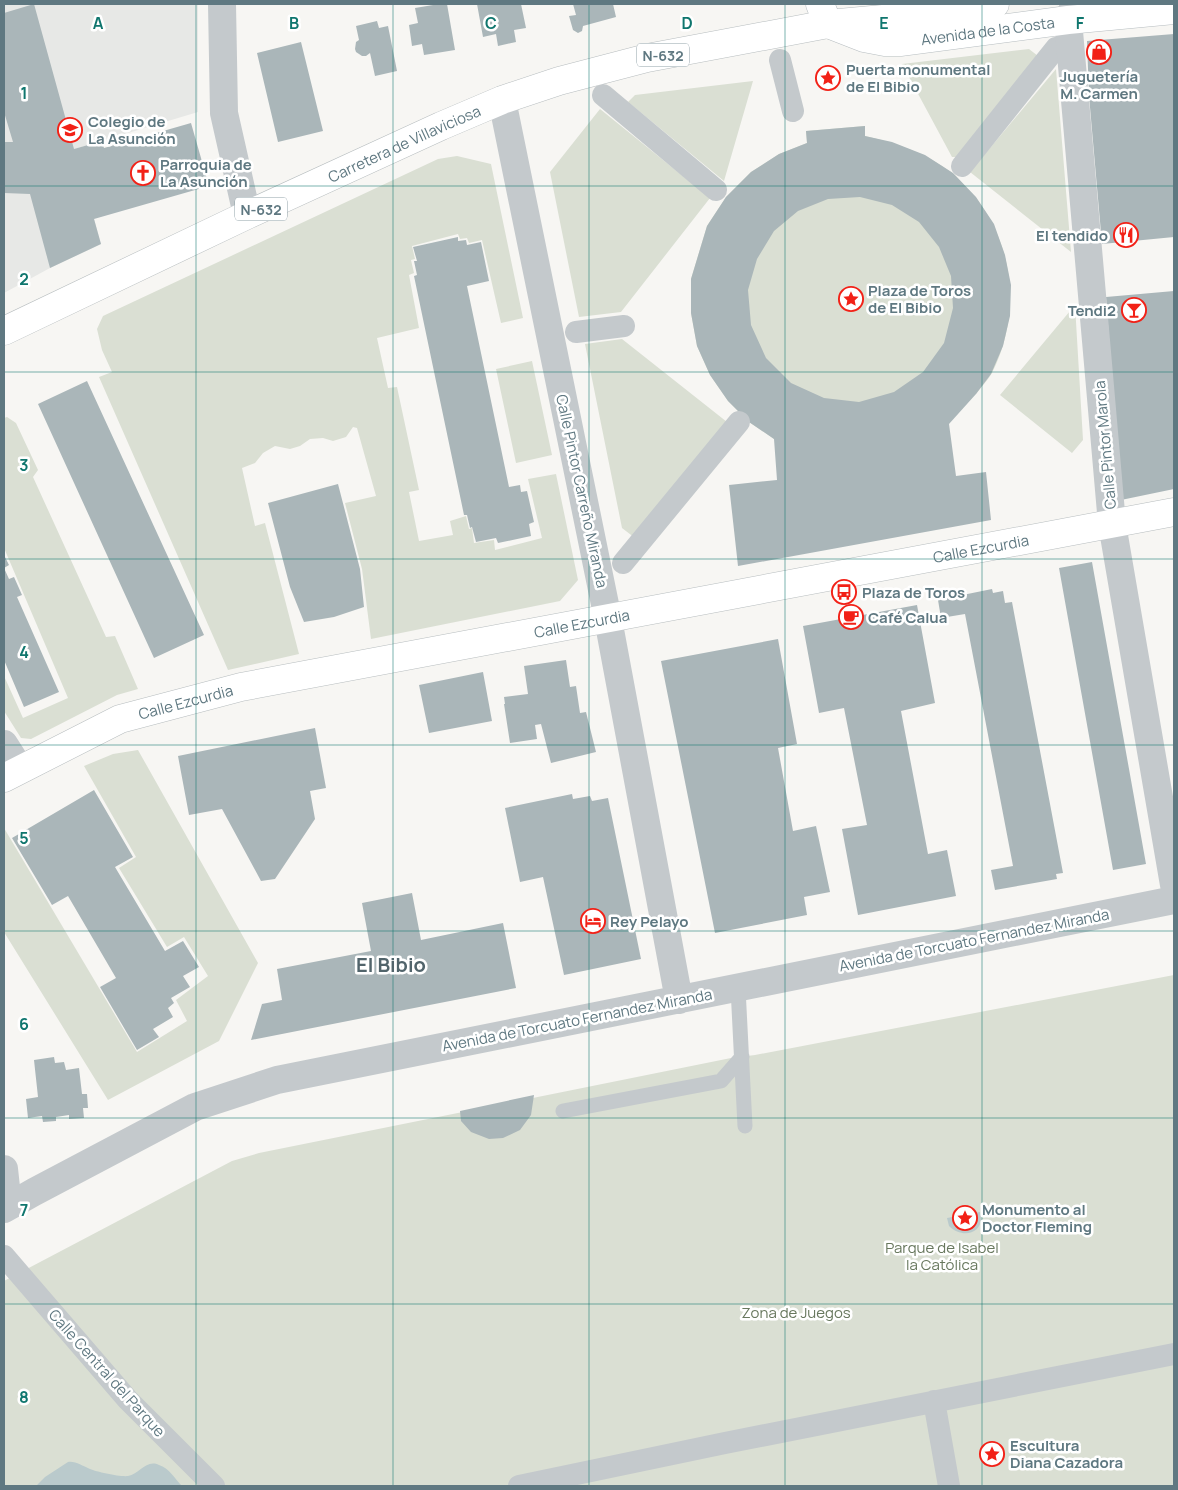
<svg xmlns="http://www.w3.org/2000/svg" width="1178" height="1490" viewBox="0 0 1178 1490" font-family="Manrope,sans-serif">
  <style>
    .built { fill: #e7e8e6 }
    .green { fill: #dadfd3 }
    .water { fill: #bacacc }
    .building { fill: #aab6b9; fill-rule: evenodd }
    .lines { fill: none; stroke-linecap: round; stroke-linejoin: round }
    .secondary-casing { stroke: #b6bdc0; stroke-width: 29 }
    .primary-casing { stroke: #b7bdbf; stroke-width: 29 }
    .service { stroke: #c4c9cc; stroke-width: 15 }
    .pedestrian { stroke: #c4c9cc; stroke-width: 22 }
    .minor { stroke: #c4c9cc; stroke-width: 28 }
    .secondary { stroke: #fff; stroke-width: 28 }
    .primary { stroke: #fff; stroke-width: 28 }
    .grid { fill: none; stroke: #0f766e; stroke-width: 1; stroke-opacity: 0.55 }
    .labels { text-anchor: middle; dominant-baseline: central; stroke-width: 5; stroke-linejoin: round; paint-order: stroke }
    .shield { fill: #fff; stroke: #8fa0a7; stroke-width: 1 }
    .shield-label { font-size: 14px; font-weight: bold; fill: #5f7881 }
    .street-label { font-size: 15px; fill: #5f7881; stroke: #fff }
    .poi-label { font-size: 15px; font-weight: bold; fill: #5f7881; stroke: #fff; text-anchor: start }
    .park-label { font-size: 15px; fill: #68785e; stroke: #fff }
    .district-label { font-size: 20px; font-weight: bold; fill: #51646b; stroke: #fff }
    .grid-label { font-size: 16px; text-anchor: middle; font-weight: bold; fill: #0f766e; stroke: #fff; stroke-width: 5; stroke-linejoin: round; paint-order: stroke }
  </style>
  <rect width="100%" height="100%" fill="#f7f6f3"/>
  <path class="built" d="M 4,4 L 198,4 L 198,112 L 75,149 L 101,244 L 50,268 L 4,293 Z"/>
  <path class="green" d="M 1029,49 L 1038,56 L 958,157 L 952,157 L 902,64 Z
    M 1056,69 L 1071,252 L 970,172 Z
    M 753,81 L 724,181 L 628,102 L 635,95 Z
    M 600,109 L 710,198 L 621,312 L 579,317 L 550,172 Z
    M 865,126 L 865,136 C 896,143 926,153 952,173 C 957,176 961,182 965,186 C 1014,235 1023,312 992,373 C 988,380 981,387 976,394 L 774,439 L 749,422 L 728,401 L 710,375 L 697,346 L 691,313 L 691,279 L 707,226 L 726,197 L 751,172 L 779,154 L 807,143 L 806,131 Z
    M 457,156 L 491,164 L 523,318 L 501,323 L 482,240 L 469,243 L 467,238 L 460,239 L 458,234 L 412,246 L 415,259 L 411,260 L 414,273 L 409,275 L 419,328 L 377,338 L 388,388 L 397,387 L 419,490 L 409,492 L 419,541 L 453,535 L 450,521 L 466,516 L 469,529 L 472,528 L 474,543 L 494,540 L 495,550 L 542,538 L 528,479 L 556,474 L 578,580 L 560,601 L 371,639 L 362,569 L 345,503 L 376,496 L 357,428 L 353,427 L 346,437 L 333,441 L 323,438 L 310,439 L 300,446 L 290,449 L 275,446 L 263,453 L 255,463 L 242,468 L 255,526 L 265,523 L 299,654 L 228,670 L 99,377 L 112,372 L 102,350 L 97,329 L 103,316 L 438,159 Z
    M 1075,305 L 1083,440 L 1072,453 L 1000,395 Z
    M 622,339 L 727,422 L 635,538 L 622,528 L 585,344 Z
    M 532,361 L 552,455 L 516,463 L 496,369 Z
    M 7,417 L 16,423 L 38,470 L 33,477 L 106,637 L 115,636 L 138,689 L 117,695 L 31,739 L 21,738 L 4,711 L 4,676 L 23,718 L 68,698 L 4,548 L 4,418 Z
    M 138,750 L 258,963 L 219,1041 L 108,1100 L 4,932 L 4,828 L 137,1052 L 187,1021 L 176,1000 L 208,976 L 184,937 L 167,947 L 119,868 L 136,857 L 84,766 L 113,754 Z
    M 1174,975 L 1174,1486 L 4,1486 L 4,1281 L 232,1161 L 259,1153 L 731,1058 L 755,1055 Z"/>
  <path class="water" d="M 980,1212 C 986,1233 963,1240 949,1226 L 947,1218 Z
    M 68,1462 C 76,1461 82,1466 90,1469 C 97,1472 120,1477 128,1476 C 140,1474 146,1459 159,1465 C 169,1468 175,1479 182,1486 L 36,1486 L 45,1477 Z"/>
  <path class="building" d="M 34,4 L 74,149 L 102,141 L 104,148 L 191,123 L 209,186 L 94,219 L 101,244 L 50,268 L 30,194 L 4,193 L 4,142 L 13,142 L 4,112 L 4,13 Z
    M 439,4 L 447,4 L 455,50 L 424,55 L 422,44 L 412,46 L 409,25 L 418,23 L 415,8 Z
    M 477,4 L 521,4 L 526,28 L 514,30 L 516,42 L 498,46 L 496,34 L 483,37 Z
    M 573,4 L 613,4 L 616,17 L 583,26 L 582,31 L 578,33 L 573,30 L 569,16 L 576,15 Z
    M 377,21 L 379,28 L 388,26 L 397,71 L 375,76 L 370,53 L 366,56 L 362,56 L 356,52 L 355,49 L 356,42 L 359,40 L 356,26 Z
    M 1174,34 L 1174,237 L 1102,244 L 1089,96 L 1087,41 Z
    M 301,42 L 323,131 L 278,142 L 257,53 Z
    M 865,126 L 865,136 L 892,142 L 925,155 L 953,173 L 976,197 L 994,224 L 1005,255 L 1011,285 L 1010,316 L 1003,346 L 991,374 L 976,394 L 949,424 L 956,476 L 986,472 L 991,520 L 738,566 L 729,485 L 777,480 L 774,439 L 749,422 L 728,401 L 710,375 L 697,346 L 691,313 L 691,279 L 707,226 L 726,197 L 751,172 L 779,154 L 807,143 L 806,131 ZM 860,197 L 892,205 L 919,222 L 939,247 L 951,276 L 953,308 L 944,343 L 923,372 L 894,392 L 859,402 L 824,398 L 791,383 L 766,358 L 751,325 L 748,290 L 757,259 L 774,231 L 798,211 L 828,199 Z
    M 458,237 L 458,241 L 466,240 L 467,245 L 481,242 L 489,281 L 467,286 L 509,487 L 520,485 L 521,492 L 527,491 L 534,522 L 529,524 L 531,536 L 498,543 L 496,538 L 476,542 L 472,527 L 470,528 L 467,515 L 464,515 L 414,276 L 417,275 L 414,261 L 417,261 L 413,247 Z
    M 1174,291 L 1174,489 L 1121,500 L 1106,297 Z
    M 87,381 L 204,635 L 154,658 L 38,404 Z
    M 338,484 L 360,569 L 364,607 L 334,617 L 304,622 L 290,587 L 268,503 Z
    M 4,555 L 9,565 L 4,568 Z
    M 1092,562 L 1146,864 L 1113,870 L 1059,568 Z
    M 4,568 L 9,579 L 14,577 L 22,595 L 17,597 L 59,692 L 24,707 L 4,660 Z
    M 992,589 L 993,593 L 1003,591 L 1005,603 L 1012,602 L 1063,873 L 1056,874 L 1057,879 L 995,890 L 991,870 L 1013,866 L 965,614 L 941,618 L 938,600 Z
    M 917,605 L 935,703 L 901,711 L 928,854 L 947,850 L 956,896 L 858,915 L 842,829 L 867,825 L 844,708 L 819,713 L 803,626 Z
    M 778,639 L 797,744 L 778,748 L 793,831 L 816,826 L 830,892 L 804,897 L 807,915 L 715,933 L 661,661 Z
    M 566,660 L 570,687 L 576,686 L 580,713 L 586,712 L 596,752 L 551,763 L 541,724 L 535,725 L 537,739 L 510,743 L 504,704 L 505,704 L 504,697 L 528,694 L 524,666 Z
    M 483,672 L 492,721 L 429,733 L 419,685 Z
    M 315,728 L 326,788 L 310,791 L 315,819 L 275,879 L 261,881 L 222,809 L 189,815 L 178,756 Z
    M 94,790 L 133,857 L 115,867 L 165,951 L 183,941 L 199,967 L 183,976 L 190,987 L 171,998 L 174,1003 L 168,1008 L 173,1017 L 153,1029 L 159,1037 L 137,1050 L 100,987 L 116,978 L 68,896 L 52,905 L 12,838 Z
    M 572,794 L 573,799 L 590,796 L 592,801 L 608,798 L 641,959 L 564,975 L 543,877 L 520,882 L 505,808 Z
    M 412,893 L 421,940 L 503,923 L 516,988 L 251,1040 L 262,1004 L 282,1000 L 277,969 L 371,951 L 362,903 Z
    M 54,1057 L 55,1063 L 64,1062 L 66,1070 L 79,1068 L 82,1094 L 87,1094 L 88,1108 L 83,1108 L 84,1118 L 69,1119 L 69,1115 L 56,1117 L 56,1121 L 43,1122 L 42,1116 L 28,1118 L 26,1099 L 38,1097 L 34,1060 Z
    M 534,1095 L 531,1115 L 520,1130 L 503,1138 L 489,1139 L 471,1132 L 461,1121 L 460,1111 Z"/>
  <g class="lines">
    <defs>
      <g id="secondary">
        <path id="s1" d="M 820,4 L 828,24 L 864,38 L 885,42 L 900,42 L 1068,20 L 1174,10"/>
      </g>
      <g id="primary">
        <path id="s2" d="M 4,331 L 247,215 L 441,126 L 502,100 L 559,81 L 647,58 L 828,24 L 894,18 L 995,4"/>
        <path id="s3" d="M 4,778 L 120,719 L 241,687 L 1174,512"/>
      </g>
    </defs>
    <use href="#secondary" class="secondary-casing"/>
    <use href="#primary" class="primary-casing"/>
    <path class="service" d="M 738,988 L 745,1126
      M 563,1111 L 721,1081 L 742,1057"/>
    <path class="pedestrian" d="M 780,60 L 793,111
      M 603,95 L 716,190
      M 962,166 L 1056,48
      M 576,332 L 624,326
      M 623,563 L 739,422
      M 4,1256 L 128,1400 L 214,1486
      M 934,1401 L 949,1486
      M 519,1486 L 725,1443 L 1174,1354"/>
    <path class="minor" d="M 222,4 L 224,113 L 247,215
      M 1075,4 L 1068,20 L 1112,524 L 1174,885
      M 502,100 L 608,619 L 679,1000
      M 4,744 L 20,769
      M 4,1169 L 8,1206
      M 4,1209 L 34,1192 L 195,1107 L 277,1080 L 1174,900"/>
    <use href="#secondary" class="secondary"/>
    <use href="#primary" class="primary"/>
  </g>
  <path class="grid" d="M 196,4 L 196,1486M 393,4 L 393,1486M 589,4 L 589,1486M 785,4 L 785,1486M 982,4 L 982,1486M 4,186 L 1174,186M 4,372 L 1174,372M 4,559 L 1174,559M 4,745 L 1174,745M 4,931 L 1174,931M 4,1118 L 1174,1118M 4,1304 L 1174,1304"/>
  <defs>
    <symbol id="shop-ring" viewBox="-11 -11 22 22"><circle r="9.5" fill="#fff" stroke="#f22117" stroke-width="1.5"/><path d="M-5-2.5h2.3a2.7 3.5 0 0 1 5.4 0H5L5.5 6h-11ZM-1.5-2.5h3a1.5 2.3 0 0 0-3 0Z" fill="#f22117"/></symbol>
    <symbol id="sight-ring" viewBox="-11 -11 22 22"><circle r="9.5" fill="#fff" stroke="#f22117" stroke-width="1.5"/><path d="M0-6L1.8-2.2L6-1.7L2.9 1.2L3.7 5.4L0 3.3L-3.7 5.4L-2.9 1.2L-6-1.7L-1.8-2.2Z" fill="#f22117"/></symbol>
    <symbol id="school-ring" viewBox="-11 -11 22 22"><circle r="9.5" fill="#fff" stroke="#f22117" stroke-width="1.5"/><path d="M0-5L7-2L0 1L-7-2ZM-4 1L0 2.5L4 1V4Q0 6-4 4Z" fill="#f22117"/></symbol>
    <symbol id="church-ring" viewBox="-11 -11 22 22"><circle r="9.5" fill="#fff" stroke="#f22117" stroke-width="1.5"/><path d="M-1.2-6h2.4v3.5h3.3v2.4h-3.3V6h-2.4V-.1h-3.3v-2.4h3.3Z" fill="#f22117"/></symbol>
    <symbol id="restaurant-ring" viewBox="-11 -11 22 22"><circle r="9.5" fill="#fff" stroke="#f22117" stroke-width="1.5"/><path d="M-5-6h1v4h1v-4h1v4h1v-4h1v5L-1.5 .5V6h-2V.5L-5-1ZM5-6V6H3V1.5H1.5Q1.5-4 5-6Z" fill="#f22117"/></symbol>
    <symbol id="bar-ring" viewBox="-11 -11 22 22"><circle r="9.5" fill="#fff" stroke="#f22117" stroke-width="1.5"/><path d="M-6-5H6L.8 .8V4.5H3.5V6h-7V4.5H-.8V.8Z" fill="#f22117"/></symbol>
    <symbol id="bus-ring" viewBox="-11 -11 22 22"><circle r="9.5" fill="#fff" stroke="#f22117" stroke-width="1.5"/><path d="M-5-6H5V4H4V6H2V4H-2V6H-4V4H-5ZM-3.5-4V0h7V-4ZM-3.5 1.2v1.5H-2V1.2ZM2 1.2v1.5H3.5V1.2Z" fill="#f22117"/></symbol>
    <symbol id="cafe-ring" viewBox="-11 -11 22 22"><circle r="9.5" fill="#fff" stroke="#f22117" stroke-width="1.5"/><path d="M-5.5-4.5H6V0H3Q3 3.5 0 3.5H-2.5Q-5.5 3.5-5.5 0ZM3-3.2v2h1.7v-2ZM-6 4.5H4V6H-6Z" fill="#f22117"/></symbol>
    <symbol id="hotel-ring" viewBox="-11 -11 22 22"><circle r="9.5" fill="#fff" stroke="#f22117" stroke-width="1.5"/><path d="M-6-4.5h1.5V1H6V5H4.5V3h-9V5H-6ZM-4 0a1.8 1.8 0 1 1 3.6 0ZM.5 0V-2.5h3Q6-2.5 6 0Z" fill="#f22117"/></symbol>
  </defs>
  <g fill-rule="evenodd">
    <use href="#shop-ring" x="1085" y="38" width="28" height="28"/>
    <use href="#sight-ring" x="814" y="64" width="28" height="28"/>
    <use href="#school-ring" x="56" y="116" width="28" height="28"/>
    <use href="#church-ring" x="129" y="159" width="28" height="28"/>
    <use href="#restaurant-ring" x="1112" y="221" width="28" height="28"/>
    <use href="#sight-ring" x="837" y="285" width="28" height="28"/>
    <use href="#bar-ring" x="1120" y="296" width="28" height="28"/>
    <use href="#bus-ring" x="830" y="578" width="28" height="28"/>
    <use href="#cafe-ring" x="837" y="603" width="28" height="28"/>
    <use href="#hotel-ring" x="579" y="907" width="28" height="28"/>
    <use href="#sight-ring" x="951" y="1204" width="28" height="28"/>
    <use href="#sight-ring" x="978" y="1440" width="28" height="28"/>
  </g>
  <g class="labels">
    <g class="shield">
      <rect x="637" y="43.5" width="52" height="23" rx="4"/>
      <rect x="235" y="197.5" width="52" height="23" rx="4"/>
    </g>
    <g class="shield-label">
      <text x="663" y="55">N-632</text>
      <text x="261" y="209">N-632</text>
    </g>
    <g class="street-label">
      <text stroke="none"><textPath href="#s1" startOffset="185">Avenida de la Costa</textPath></text>
      <text stroke="none"><textPath href="#s2" startOffset="442">Carretera de Villaviciosa</textPath></text>
      <text transform="translate(1105 445) rotate(-95)">Calle Pintor Marola</text>
      <text transform="translate(582 491) rotate(78)">Calle Pintor Carreño Miranda</text>
      <text stroke="none"><textPath href="#s3" startOffset="1008">Calle Ezcurdia</textPath></text>
      <text stroke="none"><textPath href="#s3" startOffset="602">Calle Ezcurdia</textPath></text>
      <text stroke="none"><textPath href="#s3" startOffset="198">Calle Ezcurdia</textPath></text>
      <text transform="translate(974 940) rotate(-11)">Avenida de Torcuato Fernandez Miranda</text>
      <text transform="translate(577 1020) rotate(-11)">Avenida de Torcuato Fernandez Miranda</text>
      <text transform="translate(107 1373) rotate(48)">Calle Central del Parque</text>
    </g>
    <g class="poi-label">
      <text x="846" y="69">Puerta monumental<tspan x="846" dy="17">de El Bibio</tspan></text>
      <text x="1099" y="76" text-anchor="middle">Juguetería<tspan x="1099" dy="17">M. Carmen</tspan></text>
      <text x="88" y="121">Colegio de<tspan x="88" dy="17">La Asunción</tspan></text>
      <text x="160" y="164">Parroquia de<tspan x="160" dy="17">La Asunción</tspan></text>
      <text x="1108" y="235" text-anchor="end">El tendido</text>
      <text x="868" y="290">Plaza de Toros<tspan x="868" dy="17">de El Bibio</tspan></text>
      <text x="1116" y="310" text-anchor="end">Tendi2</text>
      <text x="862" y="592">Plaza de Toros</text>
      <text x="868" y="617">Café Calua</text>
      <text x="610" y="921">Rey Pelayo</text>
      <text x="982" y="1209">Monumento al<tspan x="982" dy="17">Doctor Fleming</tspan></text>
      <text x="1010" y="1445">Escultura<tspan x="1010" dy="17">Diana Cazadora</tspan></text>
    </g>
    <g class="park-label">
      <text x="942" y="1247">Parque de Isabel<tspan x="942" dy="17">la Católica</tspan></text>
      <text x="796" y="1312">Zona de Juegos</text>
    </g>
    <g class="district-label">
      <text x="391" y="964">El Bibio</text>
    </g>
  </g>
  <g class="grid-label">
    <text x="98" y="29">A</text>
    <text x="294" y="29">B</text>
    <text x="491" y="29">C</text>
    <text x="687" y="29">D</text>
    <text x="884" y="29">E</text>
    <text x="1080" y="29">F</text>
    <text x="24" y="99">1</text>
    <text x="24" y="285">2</text>
    <text x="24" y="471">3</text>
    <text x="24" y="658">4</text>
    <text x="24" y="844">5</text>
    <text x="24" y="1030">6</text>
    <text x="24" y="1216">7</text>
    <text x="24" y="1403">8</text>
  </g>
  <rect width="1178" height="1490" fill="none" stroke="#5f7881" stroke-width="10"/>
</svg>
